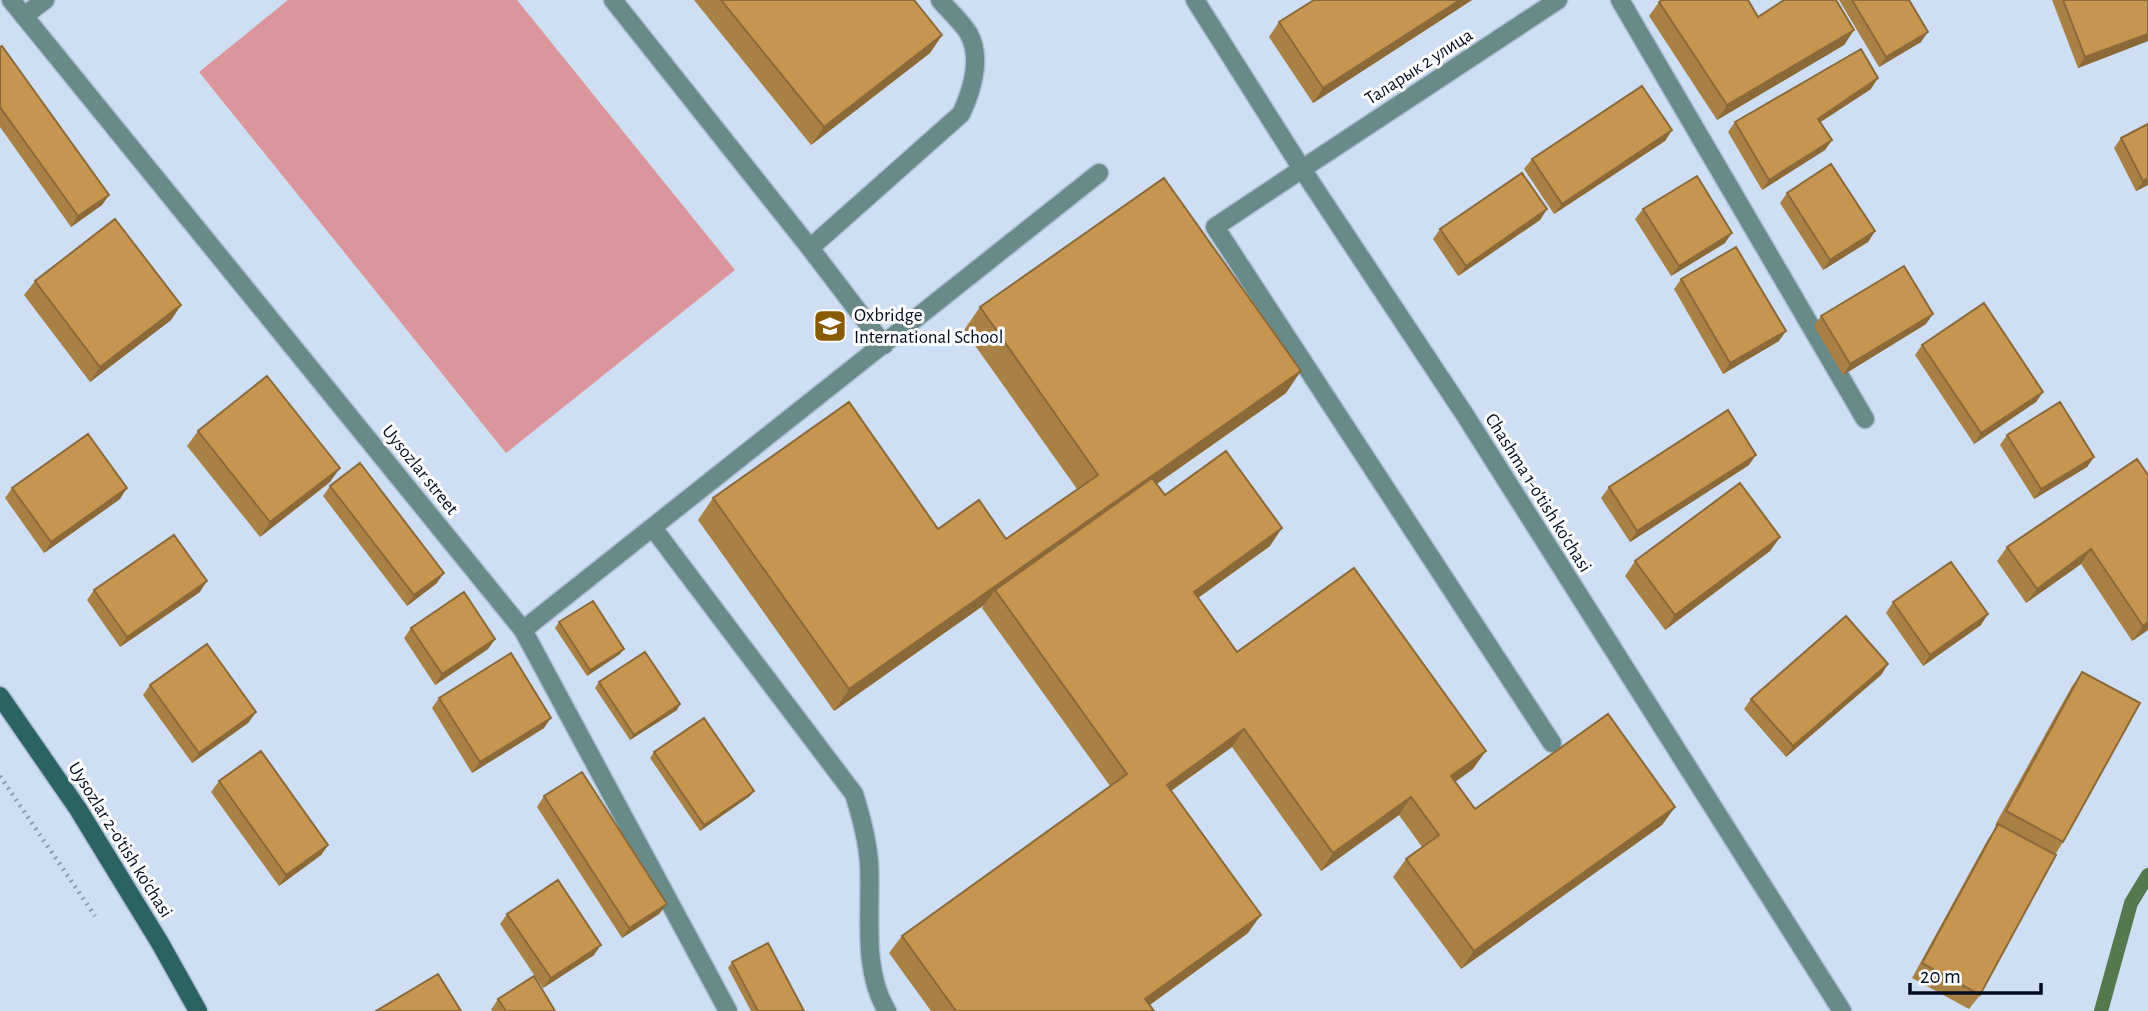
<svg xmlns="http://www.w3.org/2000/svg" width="2148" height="1011" viewBox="0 0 2148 1011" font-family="'Alegreya Sans',sans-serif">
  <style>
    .green { fill: #da969a }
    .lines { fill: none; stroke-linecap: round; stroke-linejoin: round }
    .stream { stroke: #56784f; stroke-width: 14 }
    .lane-casing { stroke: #adbdd2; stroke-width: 21 }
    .street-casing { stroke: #adbdd2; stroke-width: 21 }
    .secondary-casing { stroke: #adbdd2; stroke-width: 21 }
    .path { stroke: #8c9baf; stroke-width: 4.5; stroke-dasharray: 2 5; stroke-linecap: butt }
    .lane { stroke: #688b8a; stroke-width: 18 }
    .street { stroke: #688b8a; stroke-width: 18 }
    .secondary { stroke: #2b6363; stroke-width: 18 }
    .wall { fill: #aa8145 }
    .shaded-wall { fill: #8b6938 }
    .building { fill: #c69650; stroke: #8b6938; stroke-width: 2 }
    .labels { text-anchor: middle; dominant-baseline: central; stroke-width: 6; stroke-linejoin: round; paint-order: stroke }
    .street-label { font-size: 19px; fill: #010c1e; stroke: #fefefe }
    .poi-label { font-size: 19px; fill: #010c1e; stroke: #fefefe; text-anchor: start }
  </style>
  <rect width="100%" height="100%" fill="#cedff4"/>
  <path class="green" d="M 288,0 L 517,0 L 735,270 L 506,453 L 199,72 Z"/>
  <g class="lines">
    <path class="stream" d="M 2101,1011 L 2131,903 L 2148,875"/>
    <defs>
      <path id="lane" d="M 613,0 L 810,248 L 884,345
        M 24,16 L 45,0
        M 1302,169 L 1215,227 L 1552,743
        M 810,248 L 961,114 C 972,91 982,58 969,34 C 962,22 949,11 940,0
        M 653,528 L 854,794 C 861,816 867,838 869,862 C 872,909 861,969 887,1011
        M 523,630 L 1099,173"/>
      <path id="street" d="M 11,0 L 523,630 L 728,1011
        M 1195,0 L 1302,169 L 1465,415 L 1842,1011
        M 1620,0 L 1865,419
        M 1302,169 L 1558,0"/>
      <path id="secondary" d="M 0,696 L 78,809 L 160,943 L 198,1011"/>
    </defs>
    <use href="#lane" class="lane-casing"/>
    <use href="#street" class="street-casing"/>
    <use href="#secondary" class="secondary-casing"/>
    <path class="path" d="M 0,776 L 95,916"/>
    <use href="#lane" class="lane"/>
    <use href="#street" class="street"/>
    <use href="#secondary" class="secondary"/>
  </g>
  <path class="wall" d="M 694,0 L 914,0 L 942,35 L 930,53 L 811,145 Z
    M 1472,0 L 1313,103 L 1269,37 L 1279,22 Z
    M 1839,0 L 1909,0 L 1921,42 L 1879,67 Z
    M 2052,0 L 2148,0 L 2148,41 L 2078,68 Z
    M 1659,2 L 1758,17 L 1854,30 L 1844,45 L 1717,120 L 1649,16 Z
    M 0,47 L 109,195 L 102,205 L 71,227 L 0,127 Z
    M 1871,89 L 1820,122 L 1832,140 L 1825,150 L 1762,190 L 1728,132 L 1735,122 Z
    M 1672,130 L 1665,141 L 1554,214 L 1524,169 L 1532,159 Z
    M 2121,138 L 2148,185 L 2136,191 L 2114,148 Z
    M 1787,193 L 1875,231 L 1868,242 L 1823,270 L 1780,203 Z
    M 1547,209 L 1540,220 L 1458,276 L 1433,239 L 1440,229 Z
    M 1643,209 L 1725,243 L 1671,276 L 1635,219 Z
    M 1681,279 L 1779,341 L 1723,374 L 1674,289 Z
    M 35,281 L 181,305 L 171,320 L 90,382 L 24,295 Z
    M 980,307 L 1286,393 L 1157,484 L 1165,495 L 1270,546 L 1198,598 L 1237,652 L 1473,769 L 1455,782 L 1475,809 L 1675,807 L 1662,825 L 1461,969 L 1393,877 L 1406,859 L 1422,847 L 1399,815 L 1321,871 L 1232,747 L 1171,791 L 1248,933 L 1150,1005 L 1154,1011 L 931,1011 L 889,953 L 902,936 L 1110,786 L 982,608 L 984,605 L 834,711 L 698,520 L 713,498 L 1006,539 L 1077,489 L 964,330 Z
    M 1821,316 L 1926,324 L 1843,375 L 1814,326 Z
    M 1922,345 L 2043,392 L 2036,402 L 1974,444 L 1915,355 Z
    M 198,431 L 330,482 L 260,537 L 187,446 Z
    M 2007,435 L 2094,457 L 2087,467 L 2034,499 L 2000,445 Z
    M 2137,459 L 2148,630 L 2132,641 L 2081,564 L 2026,603 L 1997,561 L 2007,547 Z
    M 1749,465 L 1630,542 L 1601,498 L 1609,487 Z
    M 330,486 L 437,583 L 407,606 L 323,496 Z
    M 12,488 L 120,499 L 44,553 L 5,498 Z
    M 1780,537 L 1770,551 L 1665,630 L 1625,576 L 1635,561 Z
    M 94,590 L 200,592 L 120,647 L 87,600 Z
    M 1893,602 L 1981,625 L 1923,666 L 1886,613 Z
    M 559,622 L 620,654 L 587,676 L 555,628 Z
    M 411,628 L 495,639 L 488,649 L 435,685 L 404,638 Z
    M 1888,664 L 1881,675 L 1786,757 L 1744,709 L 1751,699 Z
    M 2082,672 L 2063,842 L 2055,855 L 1980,995 L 1969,1009 L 1912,978 L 1988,839 L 1997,826 L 1995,825 L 2072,686 Z
    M 599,682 L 677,710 L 630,740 L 595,688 Z
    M 150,685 L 256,712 L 248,723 L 192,763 L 143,695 Z
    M 439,698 L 544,728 L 472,773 L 432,708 Z
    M 654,752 L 750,796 L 700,831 L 650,758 Z
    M 219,781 L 328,845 L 321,855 L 279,886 L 211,792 Z
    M 544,796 L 667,904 L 659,914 L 622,938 L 537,807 Z
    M 507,914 L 594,955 L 543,988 L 500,924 Z
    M 732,962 L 804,1011 L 751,1011 L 728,968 Z
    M 498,999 L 555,1011 L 492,1011 L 491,1010 Z"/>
  <path class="shaded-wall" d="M 1460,0 L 1472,0 L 1313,103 L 1323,88 Z
    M 1854,30 L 1844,45 L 1717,120 L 1727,105 Z
    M 1928,32 L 1921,42 L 1879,67 L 1886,57 Z
    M 2148,34 L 2148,41 L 2078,68 L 2085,57 Z
    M 942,35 L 930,53 L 811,145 L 824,127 Z
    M 1878,78 L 1871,89 L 1810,129 L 1818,119 Z
    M 1672,130 L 1665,141 L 1554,214 L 1562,204 Z
    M 1832,140 L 1825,150 L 1762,190 L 1769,180 Z
    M 2148,178 L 2148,185 L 2136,191 L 2143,181 Z
    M 109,195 L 102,205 L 71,227 L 78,216 Z
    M 1547,209 L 1540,220 L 1458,276 L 1466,266 Z
    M 1875,231 L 1868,242 L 1823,270 L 1830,260 Z
    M 1732,233 L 1725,243 L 1671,276 L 1679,266 Z
    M 181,305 L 171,320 L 90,382 L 100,367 Z
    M 1933,314 L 1926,324 L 1843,375 L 1850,364 Z
    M 1786,331 L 1779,341 L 1723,374 L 1730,363 Z
    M 1301,371 L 1286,393 L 998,595 L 995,590 L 984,605 L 834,711 L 849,689 Z
    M 2043,392 L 2036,402 L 1974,444 L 1981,433 Z
    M 1756,455 L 1749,465 L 1630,542 L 1637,531 Z
    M 2094,457 L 2087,467 L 2034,499 L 2041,489 Z
    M 340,468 L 330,482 L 260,537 L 270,522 Z
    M 127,488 L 120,499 L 44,553 L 51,542 Z
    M 1282,528 L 1270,546 L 1181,610 L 1194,592 Z
    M 1780,537 L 1770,551 L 1665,630 L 1675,615 Z
    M 2091,549 L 2081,564 L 2026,603 L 2037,589 Z
    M 444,573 L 437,583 L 407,606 L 414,595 Z
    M 207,581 L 200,592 L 120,647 L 127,637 Z
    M 1988,614 L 1981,625 L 1923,666 L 1930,655 Z
    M 2148,622 L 2148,630 L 2132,641 L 2143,626 Z
    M 495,639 L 488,649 L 435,685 L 442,674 Z
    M 624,649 L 620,654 L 587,676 L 590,670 Z
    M 1888,664 L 1881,675 L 1786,757 L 1793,746 Z
    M 680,704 L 677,710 L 630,740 L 634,735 Z
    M 256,712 L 248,723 L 192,763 L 199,753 Z
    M 551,718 L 544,728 L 472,773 L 480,762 Z
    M 1244,729 L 1232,747 L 1154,803 L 1167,785 Z
    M 1486,751 L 1473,769 L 1438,794 L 1451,776 Z
    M 754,791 L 750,796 L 700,831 L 704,825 Z
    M 1411,797 L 1399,815 L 1321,871 L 1333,853 Z
    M 1675,807 L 1662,825 L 1461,969 L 1474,951 Z
    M 328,845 L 321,855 L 279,886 L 286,875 Z
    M 667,904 L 659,914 L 622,938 L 629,928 Z
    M 1261,915 L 1248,933 L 1141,1011 L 1145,999 Z
    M 601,945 L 594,955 L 543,988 L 551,978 Z"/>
  <path class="building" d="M 721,0 L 914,0 L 942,35 L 824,127 Z
    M 1314,0 L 1460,0 L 1323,88 L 1279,22 Z
    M 1662,0 L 1748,0 L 1758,17 L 1784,0 L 1836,0 L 1854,30 L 1727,105 L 1659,2 Z
    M 1852,0 L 1909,0 L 1928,32 L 1886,57 Z
    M 2063,0 L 2148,0 L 2148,34 L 2085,57 Z
    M 2,46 L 109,195 L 78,216 L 0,107 L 0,47 Z
    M 1861,49 L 1878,78 L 1818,119 L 1832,140 L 1769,180 L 1735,122 Z
    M 1642,86 L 1672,130 L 1562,204 L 1532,159 Z
    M 2148,124 L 2148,178 L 2143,181 L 2121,138 Z
    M 1831,164 L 1875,231 L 1830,260 L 1787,193 Z
    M 1522,173 L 1547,209 L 1466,266 L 1440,229 Z
    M 1697,176 L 1732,233 L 1679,266 L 1643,209 Z
    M 1164,178 L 1301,371 L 849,689 L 713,498 L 849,402 L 938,529 L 979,500 L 1006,539 L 1098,475 L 980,307 Z
    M 115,219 L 181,305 L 100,367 L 35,281 Z
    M 1736,247 L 1786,331 L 1730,363 L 1681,279 Z
    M 1904,266 L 1933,314 L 1850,364 L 1821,316 Z
    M 1984,303 L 2043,392 L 1981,433 L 1922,345 Z
    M 267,376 L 340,468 L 270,522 L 198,431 Z
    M 2060,402 L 2094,457 L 2041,489 L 2007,435 Z
    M 1728,410 L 1756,455 L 1637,531 L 1609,487 Z
    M 88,434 L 127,488 L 51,542 L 12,488 Z
    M 1226,451 L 1282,528 L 1194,592 L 1237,652 L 1354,568 L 1486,751 L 1451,776 L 1475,809 L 1608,714 L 1675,807 L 1474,951 L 1406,859 L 1439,835 L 1411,797 L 1333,853 L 1244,729 L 1167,785 L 1261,915 L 1145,999 L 1154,1011 L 956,1011 L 902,936 L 1127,774 L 995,590 L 1152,478 L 1165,495 Z
    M 2137,459 L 2148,475 L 2148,622 L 2143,626 L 2091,549 L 2037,589 L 2007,547 Z
    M 360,463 L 444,573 L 414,595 L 330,486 Z
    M 1740,483 L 1780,537 L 1675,615 L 1635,561 Z
    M 174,535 L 207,581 L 127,637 L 94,590 Z
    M 1951,562 L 1988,614 L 1930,655 L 1893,602 Z
    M 464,592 L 495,639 L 442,674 L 411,628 Z
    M 593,601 L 624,649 L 590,670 L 559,622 Z
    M 1846,616 L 1888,664 L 1793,746 L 1751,699 Z
    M 207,644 L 256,712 L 199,753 L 150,685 Z
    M 645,652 L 680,704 L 634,735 L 599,682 Z
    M 511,653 L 551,718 L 480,762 L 439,698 Z
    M 2082,672 L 2140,703 L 2063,842 L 2006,811 Z
    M 704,718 L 754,791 L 704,825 L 654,752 Z
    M 261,751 L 328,845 L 286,875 L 219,781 Z
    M 582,772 L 667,904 L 629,928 L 544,796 Z
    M 1998,824 L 2056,855 L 1980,995 L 1922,963 Z
    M 558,880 L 601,945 L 551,978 L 507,914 Z
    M 768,943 L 804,1011 L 758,1011 L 732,962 Z
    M 438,974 L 461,1011 L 376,1011 Z
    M 534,976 L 555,1011 L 506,1011 L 498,999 Z"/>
  <defs>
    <symbol id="school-square" viewBox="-11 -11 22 22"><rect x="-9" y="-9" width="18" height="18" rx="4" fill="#895b00" stroke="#fefefe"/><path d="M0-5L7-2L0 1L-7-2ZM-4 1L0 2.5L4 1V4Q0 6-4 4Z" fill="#fff"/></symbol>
  </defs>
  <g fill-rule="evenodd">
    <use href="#school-square" x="811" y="307" width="38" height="38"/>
  </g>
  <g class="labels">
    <g class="street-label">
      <text transform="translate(1419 67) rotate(-33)">Таларык 2 улица</text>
      <text transform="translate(420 470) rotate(51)">Uysozlar street</text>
      <text transform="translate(1538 493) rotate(58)">Chashma 1-o'tish ko'chasi</text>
      <text transform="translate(120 840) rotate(58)">Uysozlar 2-o'tish ko'chasi</text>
    </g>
    <g class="poi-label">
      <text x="854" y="315">Oxbridge<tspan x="854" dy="22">International School</tspan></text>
    </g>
  </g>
  <path d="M1910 983v10h131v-10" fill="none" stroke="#010c1e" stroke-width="3.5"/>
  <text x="1920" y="983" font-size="21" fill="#010c1e" stroke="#fefefe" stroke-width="5" paint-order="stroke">20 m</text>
</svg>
